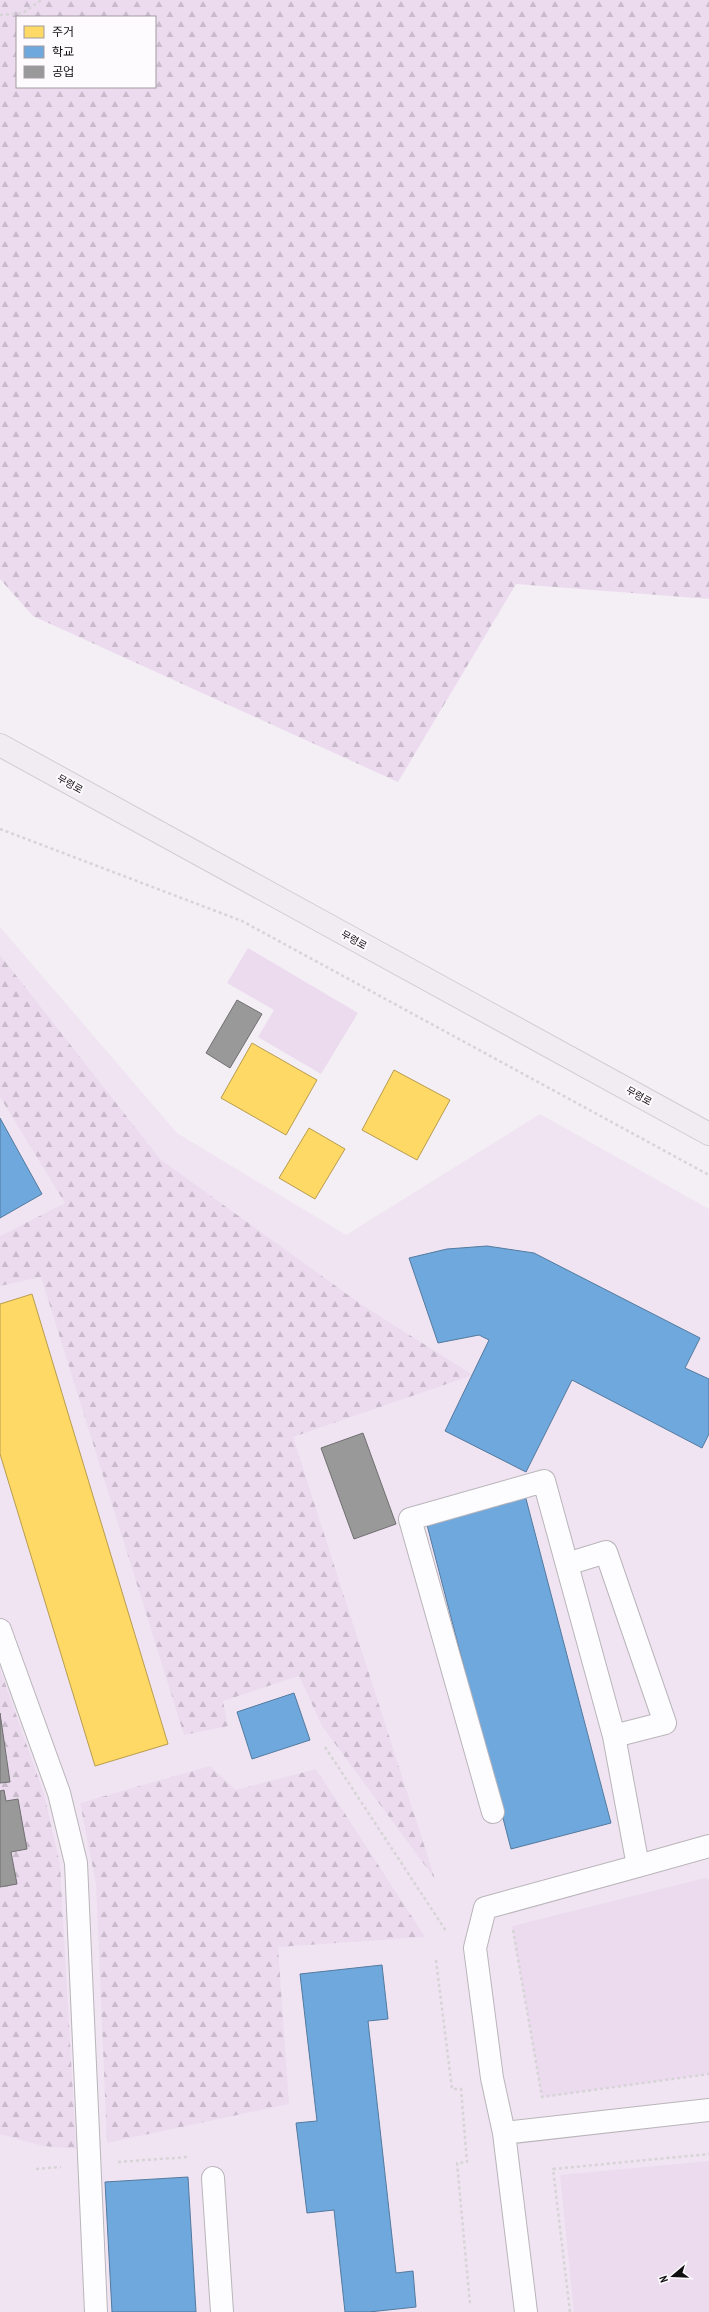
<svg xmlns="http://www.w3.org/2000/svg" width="709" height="2312" viewBox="0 0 709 2312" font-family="'PT Sans Narrow','Noto Sans KR',sans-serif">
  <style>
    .built { fill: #f0e4f2 }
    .green { fill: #ecdbef }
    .forest { fill: url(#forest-firs); fill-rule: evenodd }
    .homes { fill: #ffd966; stroke: #b89c4d }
    .schools { fill: #6fa8dc; stroke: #537a9f }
    .industry { fill: #999; stroke: #706f70 }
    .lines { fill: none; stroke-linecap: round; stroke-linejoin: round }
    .minor-casing { stroke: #b9b5ba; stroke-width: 24 }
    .major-casing { stroke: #d0cdd0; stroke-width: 24 }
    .path { stroke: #d6d4d6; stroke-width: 2.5; stroke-dasharray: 3 3; stroke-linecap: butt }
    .minor { stroke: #fdfcfe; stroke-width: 22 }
    .major { stroke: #f1ecf2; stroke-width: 22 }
    .labels { text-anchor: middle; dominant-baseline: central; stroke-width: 4; stroke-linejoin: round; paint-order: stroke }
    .street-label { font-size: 10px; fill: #110e12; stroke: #fefbfe }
  </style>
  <defs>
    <pattern id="forest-firs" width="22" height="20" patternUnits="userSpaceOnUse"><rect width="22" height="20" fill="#ecdbef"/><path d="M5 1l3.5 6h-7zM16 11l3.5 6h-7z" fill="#c9bbcc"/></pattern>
  </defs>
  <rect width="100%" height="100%" fill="#f4eef5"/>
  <path class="built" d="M 0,927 L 177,1133 L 346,1235 L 540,1114 L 709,1209 L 709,2312 L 0,2312 Z"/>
  <path class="green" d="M 248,948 L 358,1013 L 321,1074 L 258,1037 L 274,1010 L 227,983 Z
    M 705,1878 L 709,1879 L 709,2074 L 542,2097 L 512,1926 Z
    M 709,2161 L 709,2312 L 574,2312 L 560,2175 Z"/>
  <path class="forest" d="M 0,0 L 709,0 L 709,599 L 516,584 L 398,782 L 33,616 L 0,579 ZM 17,17 L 155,17 L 155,87 L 17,87 Z
    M 0,955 L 160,1159 L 362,1305 L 473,1375 L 293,1437 L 435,1879 L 322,1726 L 299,1676 L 223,1701 L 228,1726 L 184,1735 L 41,1277 L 0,1286 L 0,1236 L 65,1203 L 0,1097 Z
    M 0,1669 L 44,1794 L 60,1864 L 76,2149 L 43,2146 L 0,2134 Z
    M 210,1766 L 236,1790 L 316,1769 L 425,1937 L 278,1947 L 289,2104 L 107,2143 L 96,1884 L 80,1803 Z"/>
  <path class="homes" d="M 252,1043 L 317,1080 L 286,1135 L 221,1098 Z
    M 394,1070 L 450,1100 L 417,1160 L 362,1130 Z
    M 309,1128 L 345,1149 L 315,1199 L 279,1178 Z
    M 32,1294 L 168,1744 L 95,1766 L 0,1454 L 0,1304 Z"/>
  <path class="schools" d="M 0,1118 L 42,1194 L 0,1218 Z
    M 487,1246 L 534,1253 L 700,1338 L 685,1368 L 709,1379 L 709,1434 L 702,1448 L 572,1380 L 526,1472 L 445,1431 L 489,1340 L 479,1335 L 438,1343 L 409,1258 L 447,1249 Z
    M 525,1495 L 611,1823 L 511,1849 L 426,1521 Z
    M 294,1693 L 310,1740 L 252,1759 L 237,1712 Z
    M 382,1965 L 388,2019 L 368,2021 L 396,2273 L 413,2271 L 416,2307 L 369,2312 L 345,2312 L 334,2210 L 307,2213 L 296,2123 L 317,2121 L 300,1974 Z
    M 188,2177 L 196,2312 L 112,2312 L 105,2182 Z"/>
  <path class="industry" d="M 237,1000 L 262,1014 L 230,1068 L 206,1053 Z
    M 363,1433 L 396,1524 L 354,1539 L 321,1448 Z
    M 0,1713 L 10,1782 L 0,1783 Z
    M 4,1790 L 6,1801 L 18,1799 L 27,1849 L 11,1852 L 17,1884 L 0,1887 L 0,1791 Z"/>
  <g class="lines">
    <defs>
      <path id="minor" d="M 567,1564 L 606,1552 L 665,1723 L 614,1736
        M 0,1630 L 59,1793 L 76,1863 L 96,2312
        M 493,1812 L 410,1519 L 544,1481 L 614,1736 L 638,1866 L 709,1846
        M 504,2133 L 492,2078 L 475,1948 L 485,1908 L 638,1866
        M 213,2178 L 222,2312
        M 526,2312 L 504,2133 L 709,2110"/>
      <path id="major" d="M 0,745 L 709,1134"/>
    </defs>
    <use href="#minor" class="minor-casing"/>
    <use href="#major" class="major-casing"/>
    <path class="path" d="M 0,15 L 23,13 L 41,0
      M 0,829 L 242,921 L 709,1175
      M 325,1747 L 446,1931
      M 513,1930 L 542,2097 L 709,2074
      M 436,1960 L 452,2089 L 461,2089 L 467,2162 L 457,2163 L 470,2304
      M 118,2162 L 188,2157
      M 36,2169 L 61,2167
      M 570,2312 L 553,2169 L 709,2154"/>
    <use href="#minor" class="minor"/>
    <use href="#major" class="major"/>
  </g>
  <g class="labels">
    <g class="street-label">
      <text transform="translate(70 784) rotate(29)">무령로</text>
      <text transform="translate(354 940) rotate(29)">무령로</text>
      <text transform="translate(639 1096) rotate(29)">무령로</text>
    </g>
  </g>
  <rect x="16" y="16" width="140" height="72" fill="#fefbfe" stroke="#9f9ca0"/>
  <rect x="24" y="26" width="20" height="12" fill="#ffd966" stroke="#9f9ca0"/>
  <text x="52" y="36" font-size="12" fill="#110e12">주거</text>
  <rect x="24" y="46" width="20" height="12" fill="#6fa8dc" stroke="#9f9ca0"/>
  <text x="52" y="56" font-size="12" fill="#110e12">학교</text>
  <rect x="24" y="66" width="20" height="12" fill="#999999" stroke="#9f9ca0"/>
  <text x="52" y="76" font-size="12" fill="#110e12">공업</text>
  <g transform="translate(673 2276) rotate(251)" stroke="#fefbfe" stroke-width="3" paint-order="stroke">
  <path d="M0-3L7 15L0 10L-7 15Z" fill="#110e12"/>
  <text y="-6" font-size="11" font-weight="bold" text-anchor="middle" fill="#110e12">N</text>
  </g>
</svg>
